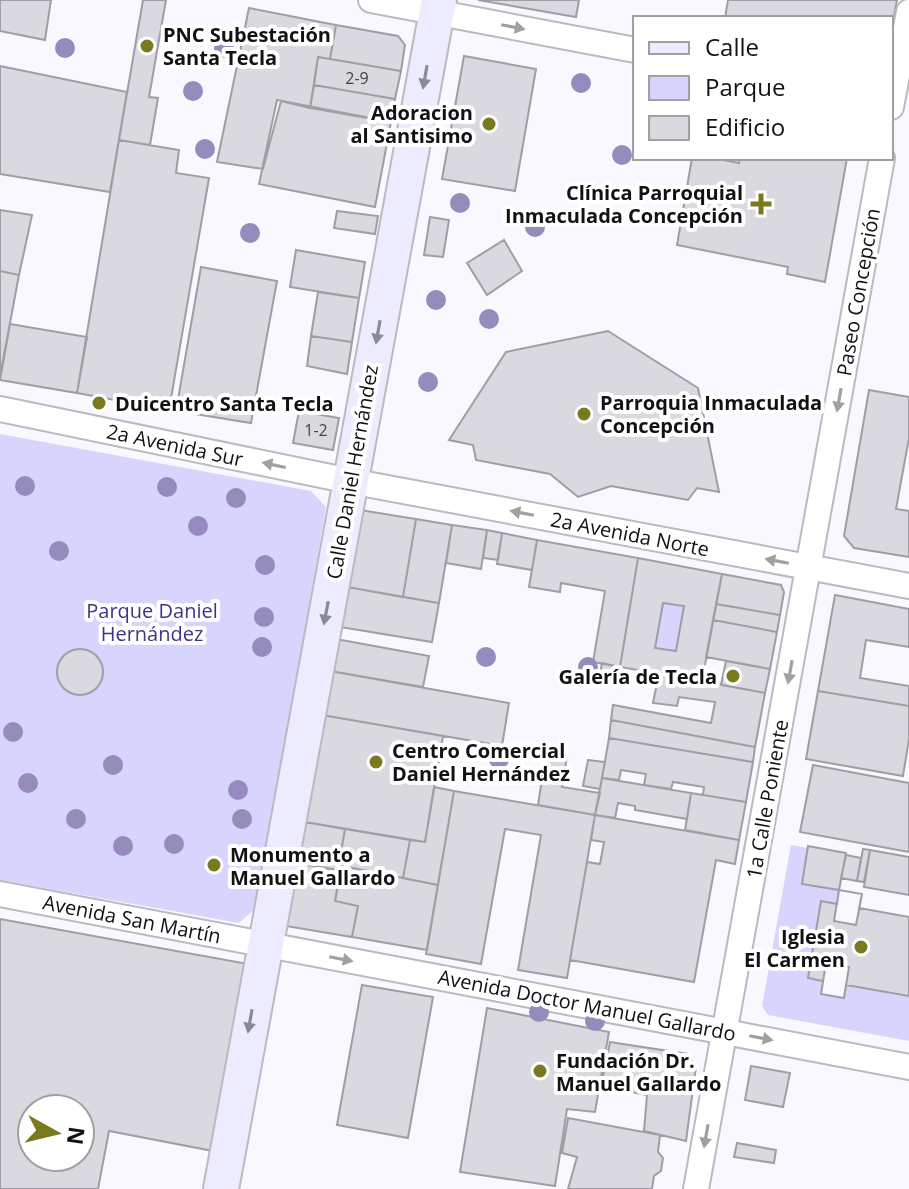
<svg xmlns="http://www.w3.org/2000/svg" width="909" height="1189" viewBox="0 0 909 1189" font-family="'Open Sans',sans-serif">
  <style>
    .green { fill: #d7d4fe }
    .building { fill: #d9d9df; stroke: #9f9ea4; stroke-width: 2; fill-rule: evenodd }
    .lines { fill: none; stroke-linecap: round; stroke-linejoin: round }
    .street-casing { stroke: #bbbac0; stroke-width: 28 }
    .secondary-casing { stroke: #bbbac0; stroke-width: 38 }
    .street { stroke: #fff; stroke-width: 24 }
    .secondary { stroke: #edecfe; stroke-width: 34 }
    .tree { fill: #968bbd }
    .oneway { fill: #a0a0a1 }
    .oneway2 { fill: #8a8a95 }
    .poi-dot { fill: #7a791f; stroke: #fff; stroke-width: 3 }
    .labels { text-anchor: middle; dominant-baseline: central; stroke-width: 8; stroke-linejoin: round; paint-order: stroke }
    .number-label { font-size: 16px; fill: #444447 }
    .poi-label { font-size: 20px; font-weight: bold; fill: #121214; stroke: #fff; text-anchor: start }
    .street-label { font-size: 20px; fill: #121214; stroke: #fff }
    .park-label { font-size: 20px; fill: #453288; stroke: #fff }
  </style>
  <rect width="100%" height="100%" fill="#f9f8fe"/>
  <path class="green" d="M 0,434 L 311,491 L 326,507 L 257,907 L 239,923 L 0,880 Z
    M 663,603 L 684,606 L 676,651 L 655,648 Z
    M 791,845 L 808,848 L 802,883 L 839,890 L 837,904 L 821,902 L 808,978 L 823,981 L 822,994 L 843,998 L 846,985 L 909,996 L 909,1041 L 768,1015 L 762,1006 Z"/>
  <path class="building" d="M 0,0 L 51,0 L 45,40 L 0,31 Z
    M 143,0 L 166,0 L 149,97 L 158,98 L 150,145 L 119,140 Z
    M 478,0 L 579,0 L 576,17 Z
    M 728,0 L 897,0 L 891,34 L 891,18 L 725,18 Z
    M 249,8 L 336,25 L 330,59 L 318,57 L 310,108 L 281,101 L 263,169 L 217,162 Z
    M 336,25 L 398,36 L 405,45 L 401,71 L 330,59 Z
    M 464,56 L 536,69 L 515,191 L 442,179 Z
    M 318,57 L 401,71 L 395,99 L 314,85 Z
    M 0,66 L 127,92 L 110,192 L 0,174 Z
    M 314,85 L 395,99 L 391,122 L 310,108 Z
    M 277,100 L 391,122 L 375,207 L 259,184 Z
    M 119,140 L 179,150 L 176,173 L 209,178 L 169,410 L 77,393 Z
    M 692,158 L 724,158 L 723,160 L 739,163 L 740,158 L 847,158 L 825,282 L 787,274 L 788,267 L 677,245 Z
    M 0,210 L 32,215 L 19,275 L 0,271 Z
    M 337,211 L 378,216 L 375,234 L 334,228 Z
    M 430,217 L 449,220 L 443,257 L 424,255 Z
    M 504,240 L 522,271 L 487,295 L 467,263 Z
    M 296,250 L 365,262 L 359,298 L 290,287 Z
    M 201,267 L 277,281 L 251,423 L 176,411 Z
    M 0,271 L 19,275 L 0,376 Z
    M 318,292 L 359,298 L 352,342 L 311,336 Z
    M 10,324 L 87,337 L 77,393 L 0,380 Z
    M 608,331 L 698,388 L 719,492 L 697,488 L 688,500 L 611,486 L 578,497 L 550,474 L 476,460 L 473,445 L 449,440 L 506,352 Z
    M 311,336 L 352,342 L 347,374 L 307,366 Z
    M 869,390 L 909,397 L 909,438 L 896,509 L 909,511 L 909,557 L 854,548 L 844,536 Z
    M 299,411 L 339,418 L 333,450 L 293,443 Z
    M 360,510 L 416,519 L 403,597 L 347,587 Z
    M 416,519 L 452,525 L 439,603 L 403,597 Z
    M 452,525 L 487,530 L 481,569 L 446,563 Z
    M 487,530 L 502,533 L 498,560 L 483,558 Z
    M 502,533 L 537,540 L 532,570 L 497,564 Z
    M 537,540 L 638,558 L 620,667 L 593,662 L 605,591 L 561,583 L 560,592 L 529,587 Z
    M 638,558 L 722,574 L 702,681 L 620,667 ZM 663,603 L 684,606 L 676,651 L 655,648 Z
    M 722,574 L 781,585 L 784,592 L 780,615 L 716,604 Z
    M 347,587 L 439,603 L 432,642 L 340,627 Z
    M 835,595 L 909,609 L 909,647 L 866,640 L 860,678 L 909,686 L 909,706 L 818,691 Z
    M 716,604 L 780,615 L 777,632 L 713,620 Z
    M 713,620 L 777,632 L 770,669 L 706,657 Z
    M 336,639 L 429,656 L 423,687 L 330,671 Z
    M57 672a23 23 0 1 1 46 0a23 23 0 1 1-46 0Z
    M 726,661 L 770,669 L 765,693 L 721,685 Z
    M 602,663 L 620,667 L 616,687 L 598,684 Z
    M 330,671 L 509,703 L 502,746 L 322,715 Z
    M 659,673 L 765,693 L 755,747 L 611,720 L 613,705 L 711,723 L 715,702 L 679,697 L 677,706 L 653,703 Z
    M 818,691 L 909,706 L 909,739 L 903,776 L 806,759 Z
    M 322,715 L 443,736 L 425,842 L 305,822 Z
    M 611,720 L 755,747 L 753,762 L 609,738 Z
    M 609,738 L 753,762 L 746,802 L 703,795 L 704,787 L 673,782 L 671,789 L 644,785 L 646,774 L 621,770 L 619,780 L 602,778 Z
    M 546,753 L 567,756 L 562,787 L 600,793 L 595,815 L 538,805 Z
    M 588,760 L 605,762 L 600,789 L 583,786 Z
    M 813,765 L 909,783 L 909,852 L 800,832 Z
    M 602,778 L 691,793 L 687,819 L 635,810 L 635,806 L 618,803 L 615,818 L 595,815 Z
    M 434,787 L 454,791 L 438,885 L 403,878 L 410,840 L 425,842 Z
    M 454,791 L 595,815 L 567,978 L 518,970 L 541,835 L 505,829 L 481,964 L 426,954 Z
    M 691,793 L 746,802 L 739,840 L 685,830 Z
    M 595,815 L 739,840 L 735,864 L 716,860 L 694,982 L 570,960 L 587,862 L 600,864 L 604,842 L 591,840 Z
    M 305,822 L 345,829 L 338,870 L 297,863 Z
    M 345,829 L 410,840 L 403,878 L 342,866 L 340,871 L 338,870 Z
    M 808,846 L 846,853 L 839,890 L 802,884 Z
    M 863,849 L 870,850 L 864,882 L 857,881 Z
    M 870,850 L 909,857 L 909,895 L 864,887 Z
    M 846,855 L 861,858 L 857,881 L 841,878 Z
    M 297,863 L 340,871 L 335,901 L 358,906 L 352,937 L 286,926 Z
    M 342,866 L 438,885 L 427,950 L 352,937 L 358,906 L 335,901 Z
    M 839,890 L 862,894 L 859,908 L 909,917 L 909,996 L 846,985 L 844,998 L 821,994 L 823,981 L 808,978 L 821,901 L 837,904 Z
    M 839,890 L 862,894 L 856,925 L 834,921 Z
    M 0,919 L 248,964 L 213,1151 L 109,1131 L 98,1189 L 0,1189 ZM 32,1109 L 80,1109 L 80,1157 L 32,1157 Z
    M 826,963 L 849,967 L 844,998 L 821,994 Z
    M 362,985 L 433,997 L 408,1138 L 337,1125 Z
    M 487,1008 L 609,1032 L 595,1112 L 567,1109 L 555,1186 L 460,1172 Z
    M 610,1042 L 688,1054 L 696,1067 L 686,1141 L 644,1131 L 647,1095 L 601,1086 Z
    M 751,1066 L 790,1073 L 783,1107 L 745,1100 Z
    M 568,1118 L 660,1135 L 658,1152 L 663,1158 L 661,1171 L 654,1176 L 652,1189 L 568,1189 L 577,1157 L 562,1153 Z
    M 737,1143 L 776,1150 L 774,1163 L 734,1157 Z"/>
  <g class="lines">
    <defs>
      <path id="street" d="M 371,0 L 635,50
        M 891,107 L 909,12
        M 0,409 L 350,481 L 909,586
        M 0,894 L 909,1067
        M 696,1189 L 882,158"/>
      <path id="secondary" d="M 221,1189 L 439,0"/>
    </defs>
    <use href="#street" class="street-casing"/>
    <use href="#secondary" class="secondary-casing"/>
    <use href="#street" class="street"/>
    <use href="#secondary" class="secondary"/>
  </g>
  <g class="tree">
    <circle cx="65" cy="48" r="10"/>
    <circle cx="224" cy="48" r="10"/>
    <circle cx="581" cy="83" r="10"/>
    <circle cx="193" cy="91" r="10"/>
    <circle cx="205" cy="149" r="10"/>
    <circle cx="622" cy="155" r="10"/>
    <circle cx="460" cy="203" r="10"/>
    <circle cx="535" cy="227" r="10"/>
    <circle cx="250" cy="233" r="10"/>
    <circle cx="436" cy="300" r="10"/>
    <circle cx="489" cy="319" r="10"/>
    <circle cx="428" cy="382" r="10"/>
    <circle cx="25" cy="486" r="10"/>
    <circle cx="167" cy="487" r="10"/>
    <circle cx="236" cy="498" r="10"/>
    <circle cx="198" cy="526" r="10"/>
    <circle cx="59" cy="551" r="10"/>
    <circle cx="265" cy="565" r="10"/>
    <circle cx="264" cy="617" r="10"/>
    <circle cx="262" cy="647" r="10"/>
    <circle cx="486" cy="657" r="10"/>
    <circle cx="588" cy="667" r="10"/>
    <circle cx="13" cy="732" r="10"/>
    <circle cx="499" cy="759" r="10"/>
    <circle cx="113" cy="765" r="10"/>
    <circle cx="28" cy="783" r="10"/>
    <circle cx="238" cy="790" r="10"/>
    <circle cx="76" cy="819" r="10"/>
    <circle cx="242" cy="819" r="10"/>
    <circle cx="174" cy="844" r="10"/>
    <circle cx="123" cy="846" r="10"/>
    <circle cx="539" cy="1012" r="10"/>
    <circle cx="595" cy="1021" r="10"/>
  </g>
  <defs><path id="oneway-solid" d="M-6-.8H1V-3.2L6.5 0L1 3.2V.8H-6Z" transform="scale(2)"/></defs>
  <g class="oneway">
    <use href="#oneway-solid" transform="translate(513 27) rotate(11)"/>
    <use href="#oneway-solid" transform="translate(839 400) rotate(100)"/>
    <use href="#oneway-solid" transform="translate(274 465) rotate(-168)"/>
    <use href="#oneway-solid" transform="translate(522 513) rotate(-169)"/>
    <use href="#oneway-solid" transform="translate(777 561) rotate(-169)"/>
    <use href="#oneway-solid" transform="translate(790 672) rotate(100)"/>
    <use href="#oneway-solid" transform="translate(341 959) rotate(11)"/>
    <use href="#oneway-solid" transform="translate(761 1038) rotate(11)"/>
    <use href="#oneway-solid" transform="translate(706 1136) rotate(100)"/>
  </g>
  <g class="oneway2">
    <use href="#oneway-solid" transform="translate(425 77) rotate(100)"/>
    <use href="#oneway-solid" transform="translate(378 332) rotate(100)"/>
    <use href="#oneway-solid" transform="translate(326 613) rotate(101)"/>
    <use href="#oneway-solid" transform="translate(250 1021) rotate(100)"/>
  </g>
  <g class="poi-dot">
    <circle cx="147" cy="46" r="8"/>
    <circle cx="489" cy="124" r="8"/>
    <path d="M757 192h8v8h8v8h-8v8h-8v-8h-8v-8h8z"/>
    <circle cx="99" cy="403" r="8"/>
    <circle cx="584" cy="414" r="8"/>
    <circle cx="733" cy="676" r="8"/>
    <circle cx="376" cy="762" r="8"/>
    <circle cx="214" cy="865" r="8"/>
    <circle cx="861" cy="947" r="8"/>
    <circle cx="540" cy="1071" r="8"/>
  </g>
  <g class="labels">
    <g class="number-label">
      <text x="357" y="78">2-9</text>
      <text x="316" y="430">1-2</text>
    </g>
    <g class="poi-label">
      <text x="163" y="34">PNC Subestación<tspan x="163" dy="23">Santa Tecla</tspan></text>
      <text x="473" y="112" text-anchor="end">Adoracion<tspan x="473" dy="23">al Santisimo</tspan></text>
      <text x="743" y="192" text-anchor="end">Clínica Parroquial<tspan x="743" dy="23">Inmaculada Concepción</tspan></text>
      <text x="600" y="402">Parroquia Inmaculada<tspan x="600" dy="23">Concepción</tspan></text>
      <text x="115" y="403">Duicentro Santa Tecla</text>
      <text x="717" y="676" text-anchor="end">Galería de Tecla</text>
      <text x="392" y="750">Centro Comercial<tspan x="392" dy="23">Daniel Hernández</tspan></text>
      <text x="230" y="854">Monumento a<tspan x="230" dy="23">Manuel Gallardo</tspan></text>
      <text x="845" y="936" text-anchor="end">Iglesia<tspan x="845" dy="23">El Carmen</tspan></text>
      <text x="556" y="1060">Fundación Dr.<tspan x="556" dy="23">Manuel Gallardo</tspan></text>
    </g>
    <g class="street-label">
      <text transform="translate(858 292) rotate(-80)">Paseo Concepción</text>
      <text transform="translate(175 445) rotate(12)">2a Avenida Sur</text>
      <text transform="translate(352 472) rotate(-80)">Calle Daniel Hernández</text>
      <text transform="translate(630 534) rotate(11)">2a Avenida Norte</text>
      <text transform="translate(767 799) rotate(-80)">1a Calle Poniente</text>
      <text transform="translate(132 919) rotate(11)">Avenida San Martín</text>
      <text transform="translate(587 1005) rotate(11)">Avenida Doctor Manuel Gallardo</text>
    </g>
    <g class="park-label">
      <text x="152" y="610">Parque Daniel<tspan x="152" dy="23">Hernández</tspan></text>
    </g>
  </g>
  <rect x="633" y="16" width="260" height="144" fill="#ffffff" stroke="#a0a0a1" stroke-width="2"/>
  <rect x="649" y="42" width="40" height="12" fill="#edecfe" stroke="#a0a0a1" stroke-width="2"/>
  <text x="705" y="56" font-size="24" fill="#121214">Calle</text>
  <rect x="649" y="76" width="40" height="24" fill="#d7d4fe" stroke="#a0a0a1" stroke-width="2"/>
  <text x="705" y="96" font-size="24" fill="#121214">Parque</text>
  <rect x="649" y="116" width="40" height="24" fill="#d9d9df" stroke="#a0a0a1" stroke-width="2"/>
  <text x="705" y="136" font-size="24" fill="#121214">Edificio</text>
  <g transform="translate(56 1133) rotate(98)"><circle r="38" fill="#ffffff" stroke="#a0a0a1" stroke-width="2"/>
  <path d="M0-6L14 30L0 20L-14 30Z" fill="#7a791f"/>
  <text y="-12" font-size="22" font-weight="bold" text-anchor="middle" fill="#121214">N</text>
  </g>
</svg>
